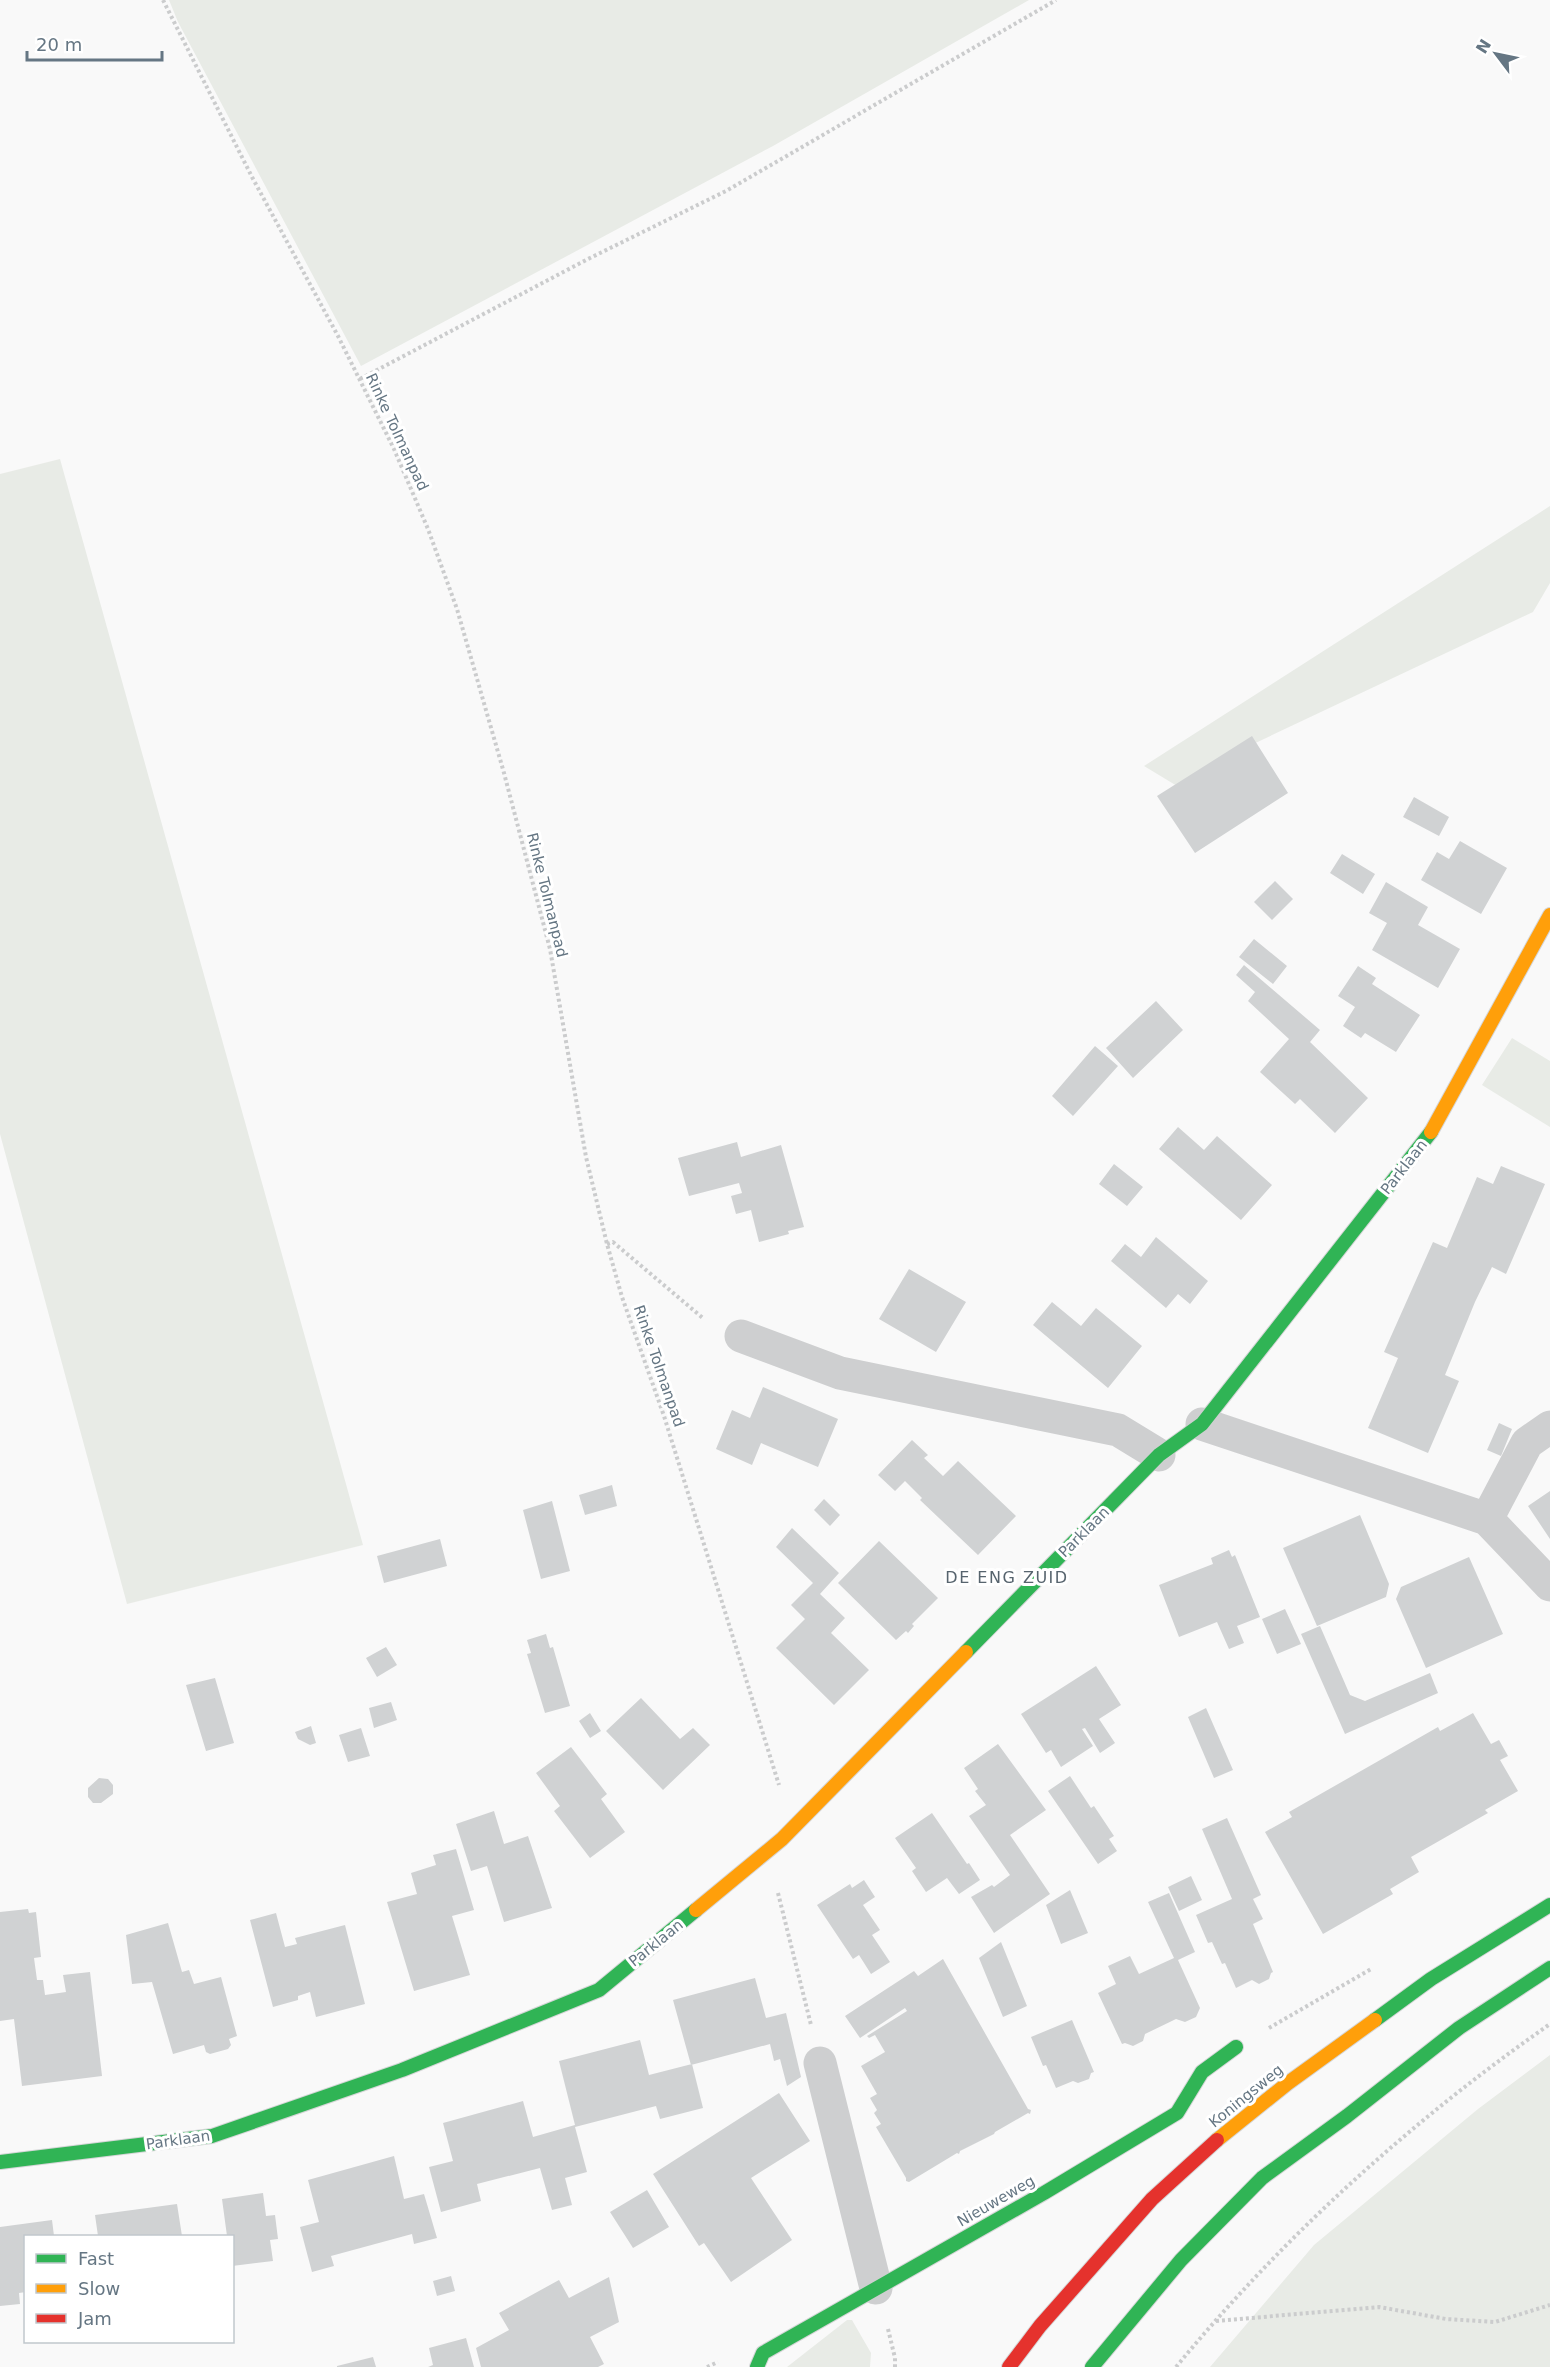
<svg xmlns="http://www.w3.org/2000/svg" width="1550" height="2367" viewBox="0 0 1550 2367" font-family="'DejaVu Sans',sans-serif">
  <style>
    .green { fill: #e8ebe6 }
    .building { fill: #d0d2d3 }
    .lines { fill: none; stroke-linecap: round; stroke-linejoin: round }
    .fast-casing { stroke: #d5d6d7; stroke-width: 16 }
    .slow-casing { stroke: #d5d6d7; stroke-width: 16 }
    .jam-casing { stroke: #d5d6d7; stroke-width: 16 }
    .path { stroke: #cbcccd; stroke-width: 4; stroke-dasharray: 3 3; stroke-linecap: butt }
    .street { stroke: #cecfd0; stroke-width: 33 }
    .fast { stroke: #30b455; stroke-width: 14 }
    .slow { stroke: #ff9f0a; stroke-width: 14 }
    .jam { stroke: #e5322d; stroke-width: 14 }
    .labels { text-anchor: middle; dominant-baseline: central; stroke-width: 6; stroke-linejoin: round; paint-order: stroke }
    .street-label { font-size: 15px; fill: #657683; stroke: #fff }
    .neighbourhood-label { font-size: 16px; letter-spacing: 1.5px; fill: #57646e; stroke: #fff }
  </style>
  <rect width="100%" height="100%" fill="#f9f9f9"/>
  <path class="green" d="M 169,0 L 1029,0 L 773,146 L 361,366 L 178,22 Z
    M 60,459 L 363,1545 L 127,1604 L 0,1134 L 0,474 Z
    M 1550,506 L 1550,583 L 1533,612 L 1249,746 L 1187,792 L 1144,766 Z
    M 1512,1038 L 1550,1061 L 1550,1127 L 1482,1085 Z
    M 1550,2055 L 1550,2367 L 1210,2367 L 1314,2245 L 1478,2109 Z
    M 847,2320 L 852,2320 L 871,2353 L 870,2367 L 787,2367 Z"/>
  <path class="building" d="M 1252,736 L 1288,793 L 1195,853 L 1157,796 Z
    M 1414,797 L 1449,817 L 1439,836 L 1403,817 Z
    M 1460,841 L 1507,868 L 1481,914 L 1421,880 L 1437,852 L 1449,859 Z
    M 1342,854 L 1375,874 L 1363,894 L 1330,873 Z
    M 1275,881 L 1293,899 L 1272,920 L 1254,902 Z
    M 1386,882 L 1428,907 L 1418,925 L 1460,949 L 1438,988 L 1372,950 L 1387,923 L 1369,913 Z
    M 1254,939 L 1287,966 L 1273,984 L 1239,957 Z
    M 1244,965 L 1320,1030 L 1310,1042 L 1368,1098 L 1335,1133 L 1300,1099 L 1295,1104 L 1260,1072 L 1289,1039 L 1248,1001 L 1255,992 L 1236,975 Z
    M 1358,966 L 1376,978 L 1372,984 L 1420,1015 L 1396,1052 L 1365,1033 L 1361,1038 L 1343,1026 L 1355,1007 L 1338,996 Z
    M 1156,1001 L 1183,1030 L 1133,1078 L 1106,1048 Z
    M 1095,1046 L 1118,1066 L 1073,1116 L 1052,1096 Z
    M 1178,1127 L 1204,1150 L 1217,1136 L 1272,1185 L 1241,1220 L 1159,1149 Z
    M 737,1142 L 741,1157 L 781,1145 L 804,1227 L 788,1231 L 789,1234 L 759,1242 L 751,1210 L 736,1214 L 731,1196 L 742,1193 L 739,1183 L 689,1196 L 678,1158 Z
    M 1114,1164 L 1143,1187 L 1127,1206 L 1099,1184 Z
    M 1501,1166 L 1545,1184 L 1506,1274 L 1492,1267 L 1475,1302 L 1445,1375 L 1459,1381 L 1428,1453 L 1368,1428 L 1398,1358 L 1384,1352 L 1433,1242 L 1447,1248 L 1477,1177 L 1493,1184 Z
    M 1156,1237 L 1208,1281 L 1190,1304 L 1178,1294 L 1166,1308 L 1111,1261 L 1125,1244 L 1141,1257 Z
    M 909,1269 L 966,1302 L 936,1352 L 879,1319 Z
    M 1052,1302 L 1081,1326 L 1096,1308 L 1142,1346 L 1108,1388 L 1033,1325 Z
    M 763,1387 L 838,1419 L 818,1467 L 761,1443 L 752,1465 L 716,1449 L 732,1410 L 750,1418 Z
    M 1499,1423 L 1512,1429 L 1501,1456 L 1487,1450 Z
    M 912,1440 L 928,1455 L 924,1458 L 943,1476 L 958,1461 L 1016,1516 L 978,1555 L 920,1500 L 922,1498 L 905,1481 L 895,1491 L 878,1475 Z
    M 612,1485 L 617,1506 L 585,1515 L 579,1495 Z
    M 1550,1491 L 1550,1539 L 1528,1506 Z
    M 824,1499 L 840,1515 L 830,1526 L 814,1510 Z
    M 552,1501 L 570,1571 L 541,1579 L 523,1510 Z
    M 1360,1515 L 1389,1584 L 1386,1597 L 1317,1626 L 1283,1548 Z
    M 792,1528 L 839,1573 L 820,1594 L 845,1618 L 831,1633 L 869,1670 L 834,1705 L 776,1648 L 805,1619 L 791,1605 L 813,1583 L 776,1547 Z
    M 440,1539 L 447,1566 L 384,1583 L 377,1556 Z
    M 879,1541 L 938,1598 L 912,1624 L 914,1626 L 908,1633 L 906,1631 L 896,1640 L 838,1583 Z
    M 1229,1550 L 1232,1557 L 1235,1555 L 1260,1617 L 1237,1626 L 1244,1643 L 1229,1649 L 1217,1622 L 1179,1637 L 1159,1585 L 1213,1564 L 1211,1558 Z
    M 1469,1557 L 1503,1634 L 1426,1668 L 1396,1599 L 1401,1587 Z
    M 1285,1609 L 1301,1644 L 1277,1654 L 1262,1619 Z
    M 1320,1626 L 1350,1695 L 1365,1701 L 1430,1673 L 1438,1693 L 1345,1734 L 1301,1634 Z
    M 546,1634 L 550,1648 L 553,1647 L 570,1706 L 545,1713 L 527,1654 L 531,1653 L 527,1640 Z
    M 386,1647 L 397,1665 L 377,1677 L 366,1658 Z
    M 1096,1666 L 1121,1705 L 1099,1719 L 1115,1743 L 1100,1753 L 1085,1728 L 1082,1729 L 1093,1746 L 1061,1767 L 1051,1750 L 1046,1753 L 1021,1714 Z
    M 215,1678 L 234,1743 L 206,1751 L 186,1685 Z
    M 641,1698 L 680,1739 L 693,1728 L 710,1745 L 663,1790 L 606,1731 Z
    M 391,1702 L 397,1720 L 374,1728 L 369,1708 Z
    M 1206,1708 L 1233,1770 L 1214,1778 L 1188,1717 Z
    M 590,1713 L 601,1731 L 590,1738 L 579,1721 Z
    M 1473,1713 L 1491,1744 L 1499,1740 L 1508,1756 L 1500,1760 L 1518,1791 L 1485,1810 L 1488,1813 L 1411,1857 L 1419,1872 L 1390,1889 L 1393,1894 L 1323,1934 L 1265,1832 L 1292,1817 L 1289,1812 L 1438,1727 L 1440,1731 Z
    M 311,1726 L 316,1743 L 310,1745 L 298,1739 L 295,1732 Z
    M 361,1728 L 370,1756 L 348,1762 L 339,1735 Z
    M 998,1744 L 1046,1810 L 1010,1835 L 1050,1894 L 994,1933 L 971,1897 L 992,1885 L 994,1887 L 1010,1875 L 969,1816 L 986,1805 L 975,1791 L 978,1789 L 964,1768 Z
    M 571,1747 L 607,1794 L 601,1799 L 625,1832 L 590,1858 L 554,1811 L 560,1806 L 536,1773 Z
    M 1070,1776 L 1091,1808 L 1094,1806 L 1114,1836 L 1109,1839 L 1117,1851 L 1098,1864 L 1048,1791 Z
    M 99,1778 L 108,1779 L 113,1785 L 113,1794 L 101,1803 L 93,1803 L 88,1797 L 88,1788 Z
    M 494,1811 L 504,1844 L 528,1836 L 552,1908 L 504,1922 L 487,1866 L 471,1871 L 456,1824 Z
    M 932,1813 L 967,1864 L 969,1863 L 980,1880 L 959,1894 L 947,1878 L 926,1892 L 912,1871 L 916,1868 L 895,1838 Z
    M 1227,1818 L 1261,1895 L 1253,1899 L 1263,1919 L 1253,1924 L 1273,1972 L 1271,1973 L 1269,1979 L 1259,1984 L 1252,1980 L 1236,1988 L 1225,1963 L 1222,1964 L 1212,1942 L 1208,1943 L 1196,1915 L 1232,1899 L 1202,1829 Z
    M 456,1849 L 474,1910 L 452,1916 L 470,1975 L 414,1991 L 387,1902 L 417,1894 L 411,1873 L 436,1865 L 433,1855 Z
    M 1191,1876 L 1202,1900 L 1179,1911 L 1168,1887 Z
    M 864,1880 L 875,1897 L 863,1905 L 880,1930 L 872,1935 L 890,1962 L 871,1974 L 859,1955 L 853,1959 L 817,1905 L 850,1884 L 852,1888 Z
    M 1070,1890 L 1088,1933 L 1061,1944 L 1046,1905 Z
    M 1169,1893 L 1195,1952 L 1178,1960 L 1200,2008 L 1196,2017 L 1185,2022 L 1176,2019 L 1145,2034 L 1143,2041 L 1133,2046 L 1125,2043 L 1122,2044 L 1098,1993 L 1116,1984 L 1108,1966 L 1130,1956 L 1139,1974 L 1174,1958 L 1148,1902 Z
    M 28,1909 L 29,1913 L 36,1912 L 41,1957 L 34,1958 L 37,1980 L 43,1980 L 45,1995 L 66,1992 L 63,1975 L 90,1972 L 102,2076 L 22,2086 L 14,2019 L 0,2021 L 0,1912 Z
    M 276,1913 L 285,1947 L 297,1944 L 295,1938 L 345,1925 L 365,2004 L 316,2017 L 310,1992 L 298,1996 L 298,2000 L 273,2007 L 250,1920 Z
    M 168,1923 L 182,1972 L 189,1970 L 194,1984 L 221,1977 L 237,2036 L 229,2039 L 231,2045 L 228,2049 L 210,2054 L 206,2052 L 204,2045 L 173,2054 L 152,1982 L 132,1984 L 126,1935 Z
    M 1001,1942 L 1027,2006 L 1003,2017 L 979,1958 Z
    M 943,1959 L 1028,2109 L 1031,2110 L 1030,2114 L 1028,2113 L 995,2132 L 994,2134 L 960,2151 L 959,2154 L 957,2153 L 909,2182 L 906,2181 L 906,2178 L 876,2127 L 881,2124 L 874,2113 L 877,2110 L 870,2098 L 877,2094 L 861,2066 L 885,2052 L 875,2035 L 869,2038 L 867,2036 L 907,2011 L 905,2008 L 860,2038 L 845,2016 L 914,1971 L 918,1976 Z
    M 755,1978 L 766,2018 L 786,2013 L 801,2077 L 787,2086 L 780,2059 L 774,2061 L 770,2044 L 691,2065 L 673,2000 Z
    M 1072,2020 L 1094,2072 L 1091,2073 L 1089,2079 L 1078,2083 L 1073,2081 L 1056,2088 L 1046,2065 L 1043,2066 L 1031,2037 Z
    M 640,2040 L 649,2075 L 692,2064 L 703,2108 L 660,2119 L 656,2106 L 575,2127 L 587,2172 L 565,2178 L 572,2205 L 552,2210 L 540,2168 L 477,2184 L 481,2201 L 441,2212 L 429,2167 L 453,2161 L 443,2123 L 523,2101 L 533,2137 L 575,2125 L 559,2061 Z
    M 779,2093 L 810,2141 L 751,2178 L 792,2240 L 731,2282 L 704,2243 L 699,2246 L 653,2174 Z
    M 394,2156 L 404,2199 L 424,2194 L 437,2238 L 414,2244 L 412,2234 L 331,2256 L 334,2266 L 312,2272 L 300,2227 L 319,2222 L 308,2180 Z
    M 647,2190 L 669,2227 L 633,2248 L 610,2212 Z
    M 263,2193 L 266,2216 L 275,2215 L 278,2239 L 270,2240 L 273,2261 L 232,2266 L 232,2236 L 227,2236 L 222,2199 Z
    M 177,2204 L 182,2236 L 98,2236 L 95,2215 Z
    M 52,2220 L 54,2236 L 26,2236 L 26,2292 L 19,2293 L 20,2304 L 0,2306 L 0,2227 Z
    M 451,2276 L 455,2291 L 437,2296 L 433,2281 Z
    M 609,2277 L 619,2322 L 590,2337 L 604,2364 L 598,2367 L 481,2367 L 476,2348 L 509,2330 L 499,2313 L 559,2280 L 569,2298 Z
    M 466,2338 L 474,2367 L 428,2367 L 433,2365 L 429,2348 Z
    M 373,2357 L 376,2367 L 337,2367 L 337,2366 Z"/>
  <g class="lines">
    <defs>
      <path id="fast" d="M 966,1652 L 1159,1455 L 1202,1424 L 1431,1132
        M 1375,2020 L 1431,1979 L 1550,1905
        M 0,2162 L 212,2136 L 402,2070 L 599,1990 L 696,1910
        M 757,2367 L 763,2353 L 1044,2193 L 1177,2113 L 1202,2072 L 1236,2047
        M 1092,2367 L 1181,2260 L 1262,2178 L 1347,2116 L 1459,2028 L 1550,1968"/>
      <path id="slow" d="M 1431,1132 L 1550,915
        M 696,1910 L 782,1839 L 966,1652
        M 1217,2140 L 1288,2083 L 1375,2020"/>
      <path id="jam" d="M 1009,2367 L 1040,2326 L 1152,2199 L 1217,2140"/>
    </defs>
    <use href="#fast" class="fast-casing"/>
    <use href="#slow" class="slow-casing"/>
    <use href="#jam" class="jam-casing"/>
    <path class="path" d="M 163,0 L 252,177 L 338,336 L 394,449 L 428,529 L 457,609 L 504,773 L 550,949 L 586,1157 L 607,1244 L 622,1297 L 664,1416 L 779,1785
      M 360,379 L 588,259 L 726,191 L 1056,0
      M 607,1244 L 613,1242 L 704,1319
      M 778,1893 L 811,2025
      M 1269,2028 L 1371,1969
      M 1216,2321 L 1379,2307 L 1446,2319 L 1495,2322 L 1550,2305
      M 888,2329 L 895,2358 L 895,2367
      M 707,2367 L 718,2362
      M 1176,2367 C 1284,2236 1411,2121 1550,2024"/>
    <path class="street" d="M 741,1336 L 840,1373 L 1118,1430 L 1159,1455
      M 1202,1424 L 1487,1519 L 1550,1585
      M 1487,1519 L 1527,1443 L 1550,1427
      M 820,2063 L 876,2288"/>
    <use href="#fast" class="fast"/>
    <use href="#slow" class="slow"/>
    <use href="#jam" class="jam"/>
  </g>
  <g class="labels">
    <g class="street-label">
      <text transform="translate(397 432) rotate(65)">Rinke Tolmanpad</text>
      <text transform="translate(547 895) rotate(76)">Rinke Tolmanpad</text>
      <text transform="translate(1404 1167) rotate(-52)">Parklaan</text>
      <text transform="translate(659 1366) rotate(71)">Rinke Tolmanpad</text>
      <text transform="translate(1084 1532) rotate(-45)">Parklaan</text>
      <text transform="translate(656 1943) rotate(-39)">Parklaan</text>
      <text transform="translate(1246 2096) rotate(-39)">Koningsweg</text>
      <text transform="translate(178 2140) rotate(-8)">Parklaan</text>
      <text transform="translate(996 2201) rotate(-30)">Nieuweweg</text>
    </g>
    <g class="neighbourhood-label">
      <text x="1007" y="1577">DE ENG ZUID</text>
    </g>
  </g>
  <rect x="24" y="2235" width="210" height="108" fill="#ffffff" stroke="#c1c8cd" stroke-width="1.5"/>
  <rect x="36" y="2254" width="30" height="9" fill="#30b455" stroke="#c1c8cd" stroke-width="1.5"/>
  <text x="78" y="2265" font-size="18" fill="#657683">Fast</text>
  <rect x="36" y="2284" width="30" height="9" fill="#ff9f0a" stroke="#c1c8cd" stroke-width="1.5"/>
  <text x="78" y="2295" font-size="18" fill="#657683">Slow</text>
  <rect x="36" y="2314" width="30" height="9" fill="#e5322d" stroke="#c1c8cd" stroke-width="1.5"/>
  <text x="78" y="2325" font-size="18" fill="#657683">Jam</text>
  <g transform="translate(1496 54) rotate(302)" stroke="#ffffff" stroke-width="4.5" paint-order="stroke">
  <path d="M0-4.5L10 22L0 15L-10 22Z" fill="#657683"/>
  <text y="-9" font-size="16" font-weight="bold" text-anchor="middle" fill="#657683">N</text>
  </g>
  <path d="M27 51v9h135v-9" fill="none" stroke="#657683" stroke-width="3"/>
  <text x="36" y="51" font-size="18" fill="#657683" stroke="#ffffff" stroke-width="4.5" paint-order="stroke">20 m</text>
</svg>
